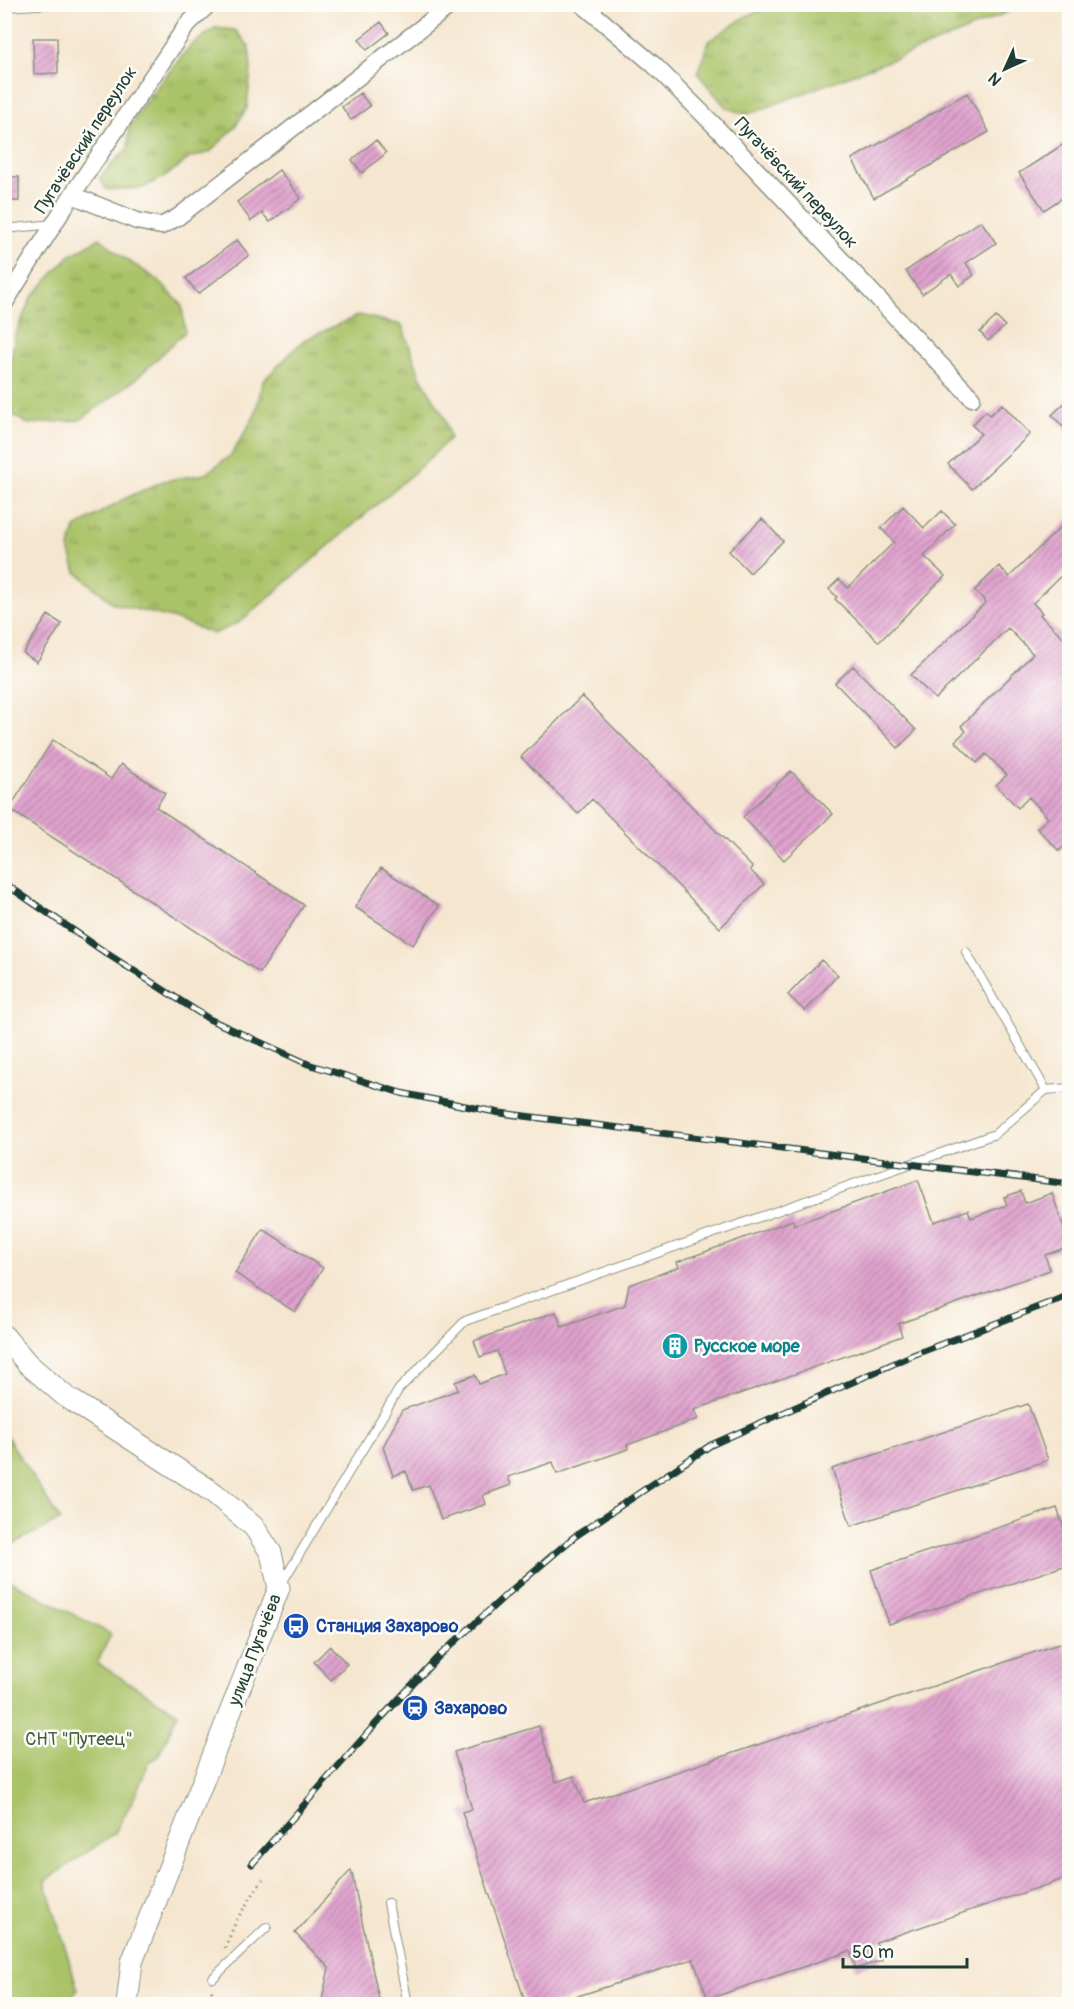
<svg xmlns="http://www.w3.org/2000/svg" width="1074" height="2009" viewBox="0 0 1074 2009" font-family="Pangolin,sans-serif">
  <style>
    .grass { fill: url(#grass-tufts); stroke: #64804e; stroke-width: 1.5 }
    .garden { fill: #aac268; stroke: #64804e; stroke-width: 1.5 }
    .building { fill: url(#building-hatch) }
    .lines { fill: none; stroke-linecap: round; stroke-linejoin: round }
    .service-casing { stroke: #8a9282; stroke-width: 10 }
    .minor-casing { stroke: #8a9282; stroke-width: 19 }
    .tertiary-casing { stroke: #8a9282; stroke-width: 23 }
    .path { stroke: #8a9282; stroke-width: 3; stroke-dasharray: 1.5 4.5; stroke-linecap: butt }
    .service { stroke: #fff; stroke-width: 8 }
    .minor { stroke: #fff; stroke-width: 16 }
    .tertiary { stroke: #fff; stroke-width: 21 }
    .rail-casing { stroke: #1f3d34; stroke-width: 7 }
    .rail { stroke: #fdfcf7; stroke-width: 4.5; stroke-dasharray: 14; stroke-linecap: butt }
    .labels { text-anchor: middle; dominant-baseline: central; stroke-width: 5; stroke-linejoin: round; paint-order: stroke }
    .street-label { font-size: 18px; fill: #1f3d34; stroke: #fdfcf7 }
    .culture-label { font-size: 18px; font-weight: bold; fill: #0d838f; stroke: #fdfcf7; text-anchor: start }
    .transit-label { font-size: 18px; font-weight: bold; fill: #164399; stroke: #fdfcf7; text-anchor: start }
    .park-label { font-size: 18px; fill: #425e41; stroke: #fdfcf7 }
  </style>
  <defs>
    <pattern id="grass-tufts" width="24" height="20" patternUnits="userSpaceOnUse" patternTransform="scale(1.5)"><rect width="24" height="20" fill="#aac268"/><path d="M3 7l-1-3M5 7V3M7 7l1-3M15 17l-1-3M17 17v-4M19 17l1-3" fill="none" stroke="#8a9f56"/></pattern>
    <pattern id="building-hatch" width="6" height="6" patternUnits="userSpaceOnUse" patternTransform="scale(1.5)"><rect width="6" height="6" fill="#e0a2ce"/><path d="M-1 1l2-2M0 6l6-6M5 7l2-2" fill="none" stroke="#b585a8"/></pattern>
  </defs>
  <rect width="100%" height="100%" fill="#fdfcf7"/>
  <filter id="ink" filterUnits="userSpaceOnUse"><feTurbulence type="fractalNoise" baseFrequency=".0167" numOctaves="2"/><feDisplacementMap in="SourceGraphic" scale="12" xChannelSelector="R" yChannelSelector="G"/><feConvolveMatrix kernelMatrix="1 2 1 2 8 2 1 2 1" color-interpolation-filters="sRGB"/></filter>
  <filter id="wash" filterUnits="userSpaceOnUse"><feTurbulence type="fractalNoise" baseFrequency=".008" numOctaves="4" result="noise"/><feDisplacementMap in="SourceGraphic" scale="24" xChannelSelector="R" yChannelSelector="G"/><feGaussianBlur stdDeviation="1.35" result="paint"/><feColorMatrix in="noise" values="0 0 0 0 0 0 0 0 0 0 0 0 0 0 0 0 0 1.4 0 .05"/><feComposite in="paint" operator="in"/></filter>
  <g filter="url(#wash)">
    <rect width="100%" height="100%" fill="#f5e6cf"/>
    <path class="grass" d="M 778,5 L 778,4 L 1024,5 L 941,41 L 746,115 L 726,107 L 697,73 L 709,41 L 746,16 Z
      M 215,28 L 235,30 L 249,46 L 251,69 L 247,108 L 235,127 L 210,152 L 190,158 L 166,176 L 142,188 L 107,190 L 99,178 L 128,148 L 129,128 L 147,99 L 190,46 Z
      M 100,238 L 124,258 L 158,280 L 182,305 L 185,332 L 135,380 L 80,420 L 28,424 L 5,410 L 5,400 L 15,335 L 31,298 L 69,256 Z
      M 359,315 L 402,325 L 420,376 L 444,416 L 450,438 L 417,470 L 240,622 L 214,634 L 172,618 L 114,604 L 76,572 L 69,548 L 75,528 L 122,500 L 163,481 L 205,474 L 231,455 L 255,415 L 263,381 L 304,340 Z"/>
    <path class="garden" d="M 4,1432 L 60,1520 L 5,1548 L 4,1548 Z
      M 4,1571 L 8,1580 L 111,1634 L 97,1663 L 178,1713 L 158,1757 L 149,1762 L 136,1794 L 115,1833 L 45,1881 L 78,1990 L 65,2004 L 5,2004 Z"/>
    <g id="blocks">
      <path class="building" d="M 381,22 L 389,33 L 367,50 L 359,39 Z
        M 33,38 L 57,38 L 58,73 L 34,74 Z
        M 360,93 L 370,106 L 351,120 L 342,107 Z
        M 967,93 L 989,132 L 874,198 L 852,159 Z
        M 376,140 L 386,153 L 362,173 L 352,160 Z
        M 1070,140 L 1070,193 L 1044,210 L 1019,173 Z
        M 279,170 L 301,198 L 270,222 L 262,213 L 251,221 L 237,202 Z
        M 4,177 L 19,177 L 19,201 L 4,201 Z
        M 981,221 L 996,243 L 966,263 L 974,275 L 959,286 L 951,274 L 922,294 L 906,271 Z
        M 237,240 L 249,255 L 198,294 L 186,278 Z
        M 996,317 L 1005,326 L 988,341 L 980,332 Z
        M 1070,398 L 1070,434 L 1052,415 Z
        M 1002,404 L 1030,434 L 972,489 L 948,464 L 981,434 L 972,425 L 986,411 L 990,415 Z
        M 903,506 L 924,528 L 942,511 L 955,524 L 924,556 L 945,576 L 879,642 L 835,599 L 837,597 L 829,589 L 839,579 L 848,588 L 894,542 L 881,528 Z
        M 1070,518 L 1070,567 L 1033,603 L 1042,613 L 1040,615 L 1070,644 L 1070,841 L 1059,851 L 1037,828 L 1048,818 L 1029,797 L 1018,808 L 996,785 L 1007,775 L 986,754 L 977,763 L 955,741 L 966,731 L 961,726 L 1033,654 L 1008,628 L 935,699 L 911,675 L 986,602 L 975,590 L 999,566 L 1009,577 Z
        M 762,519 L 783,541 L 750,573 L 729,551 Z
        M 48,615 L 62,624 L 37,662 L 23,653 Z
        M 853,666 L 916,730 L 898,748 L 835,683 Z
        M 582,696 L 752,867 L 750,870 L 764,884 L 720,928 L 592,799 L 578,814 L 521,757 Z
        M 53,740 L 111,779 L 121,764 L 165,793 L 156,807 L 304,905 L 260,973 L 9,809 Z
        M 791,771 L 833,814 L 784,860 L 743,817 Z
        M 381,868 L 439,906 L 413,945 L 355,907 Z
        M 821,960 L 838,975 L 805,1011 L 788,995 Z
        M 918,1180 L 934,1222 L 968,1210 L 971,1218 L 1007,1205 L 1004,1197 L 1021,1191 L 1025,1203 L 1052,1193 L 1070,1246 L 1045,1255 L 1050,1270 L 898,1324 L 902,1336 L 694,1410 L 698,1419 L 627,1445 L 628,1449 L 557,1474 L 553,1462 L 508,1477 L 511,1485 L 483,1495 L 486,1504 L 441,1520 L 429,1485 L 413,1490 L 406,1471 L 393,1476 L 383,1447 L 402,1410 L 458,1390 L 455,1382 L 475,1375 L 479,1384 L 505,1374 L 497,1351 L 480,1357 L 474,1341 L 556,1312 L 562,1327 L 625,1305 L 629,1285 L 679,1267 L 677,1262 L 793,1220 L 794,1225 Z
        M 263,1229 L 323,1268 L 295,1312 L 235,1273 Z
        M 1028,1404 L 1048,1460 L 851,1526 L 832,1469 Z
        M 1057,1508 L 1070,1545 L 1070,1564 L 889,1624 L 871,1570 Z
        M 1062,1643 L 1070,1664 L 1070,1877 L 876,1942 L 882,1960 L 856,1969 L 850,1951 L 708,1999 L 693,1959 L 553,2004 L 526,2004 L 462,1812 L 472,1809 L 454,1752 L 539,1726 L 556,1782 L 574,1776 L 584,1803 Z
        M 330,1646 L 347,1664 L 331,1680 L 314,1662 Z
        M 351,1870 L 380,2004 L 321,2004 L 329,1968 L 295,1933 Z"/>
    </g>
  </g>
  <g filter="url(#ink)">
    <use href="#blocks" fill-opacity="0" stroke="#8a9282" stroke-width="1.5"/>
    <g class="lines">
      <defs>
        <path id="service" d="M 4,7 L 52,4
          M 4,229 L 54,224
          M 1046,1090 L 1070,1088
          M 282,1583 L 399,1389 L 465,1321 L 995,1134 L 1046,1090 L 966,952
          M 388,1903 L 408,2004
          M 213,1978 L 267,1927"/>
        <path id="minor" d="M 582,4 L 654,65 L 713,124 L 972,398
          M 72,195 L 137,221 L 161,226 L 178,217 L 452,4
          M 4,304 L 72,195 L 187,25 L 209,4"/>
        <path id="tertiary" d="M 4,1336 L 28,1364 L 65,1396 L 214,1493 L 254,1527 L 271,1553 L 279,1588 L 132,1962 L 127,2004"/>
      </defs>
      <use href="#service" class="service-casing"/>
      <use href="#minor" class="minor-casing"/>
      <use href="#tertiary" class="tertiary-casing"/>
      <path class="path" d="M 225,1948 L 237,1919 L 263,1879
        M 210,2004 L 212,1989"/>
      <use href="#service" class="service"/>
      <use href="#minor" class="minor"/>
      <use href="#tertiary" class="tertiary"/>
      <defs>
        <path id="rail" d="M 4,883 L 109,955 L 209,1019 L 308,1064 L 401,1093 L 500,1113 L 1070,1184
          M 252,1864 L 372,1728 L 437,1658 L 506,1595 L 574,1537 L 711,1445 L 913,1355 L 1070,1295"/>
      </defs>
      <use href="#rail" class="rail-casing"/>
      <use href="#rail" class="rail"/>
    </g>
  </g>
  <defs>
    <symbol id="building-disc" viewBox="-11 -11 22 22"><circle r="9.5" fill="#0f9aa8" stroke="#fdfcf7"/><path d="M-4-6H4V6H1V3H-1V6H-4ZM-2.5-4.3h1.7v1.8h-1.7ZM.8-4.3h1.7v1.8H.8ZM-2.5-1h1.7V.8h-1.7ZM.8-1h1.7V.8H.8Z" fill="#fff"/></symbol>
    <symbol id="bus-disc" viewBox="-11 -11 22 22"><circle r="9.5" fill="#1a4fb4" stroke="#fdfcf7"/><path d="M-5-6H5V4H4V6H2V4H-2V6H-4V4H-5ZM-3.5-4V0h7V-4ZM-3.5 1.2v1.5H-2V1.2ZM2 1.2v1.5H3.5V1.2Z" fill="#fff"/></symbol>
    <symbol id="station-disc" viewBox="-11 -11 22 22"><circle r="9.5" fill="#1a4fb4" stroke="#fdfcf7"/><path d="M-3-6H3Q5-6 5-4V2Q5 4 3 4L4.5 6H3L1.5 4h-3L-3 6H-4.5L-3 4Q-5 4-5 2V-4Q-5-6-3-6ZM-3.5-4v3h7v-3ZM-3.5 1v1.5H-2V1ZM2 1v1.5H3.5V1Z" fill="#fff"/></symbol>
  </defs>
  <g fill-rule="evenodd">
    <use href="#building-disc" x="660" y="1331" width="30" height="30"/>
    <use href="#bus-disc" x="281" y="1611" width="30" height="30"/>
    <use href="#station-disc" x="400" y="1693" width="30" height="30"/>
  </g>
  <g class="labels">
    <g class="street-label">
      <text transform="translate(86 140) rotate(-57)">Пугачёвский переулок</text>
      <text transform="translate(796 183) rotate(47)">Пугачёвский переулок</text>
      <text transform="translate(255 1650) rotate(-69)">улица Пугачёва</text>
    </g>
    <g class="culture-label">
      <text x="694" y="1346">Русское море</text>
    </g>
    <g class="transit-label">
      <text x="316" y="1626">Станция Захарово</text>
      <text x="434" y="1708">Захарово</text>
    </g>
    <g class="park-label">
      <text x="79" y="1739">СНТ "Путеец"</text>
    </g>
  </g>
  <rect width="1074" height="2009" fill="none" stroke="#fdfcf7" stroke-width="24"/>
  <g transform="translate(1005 69) rotate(225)" stroke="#fdfcf7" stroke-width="4.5" paint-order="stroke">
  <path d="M0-4.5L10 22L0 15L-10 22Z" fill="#1f3d34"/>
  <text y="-9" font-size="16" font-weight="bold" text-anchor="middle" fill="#1f3d34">N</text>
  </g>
  <path d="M843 1958v9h124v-9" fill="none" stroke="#1f3d34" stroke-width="3"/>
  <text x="852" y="1958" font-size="18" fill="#1f3d34" stroke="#fdfcf7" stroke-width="4.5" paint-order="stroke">50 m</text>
</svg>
